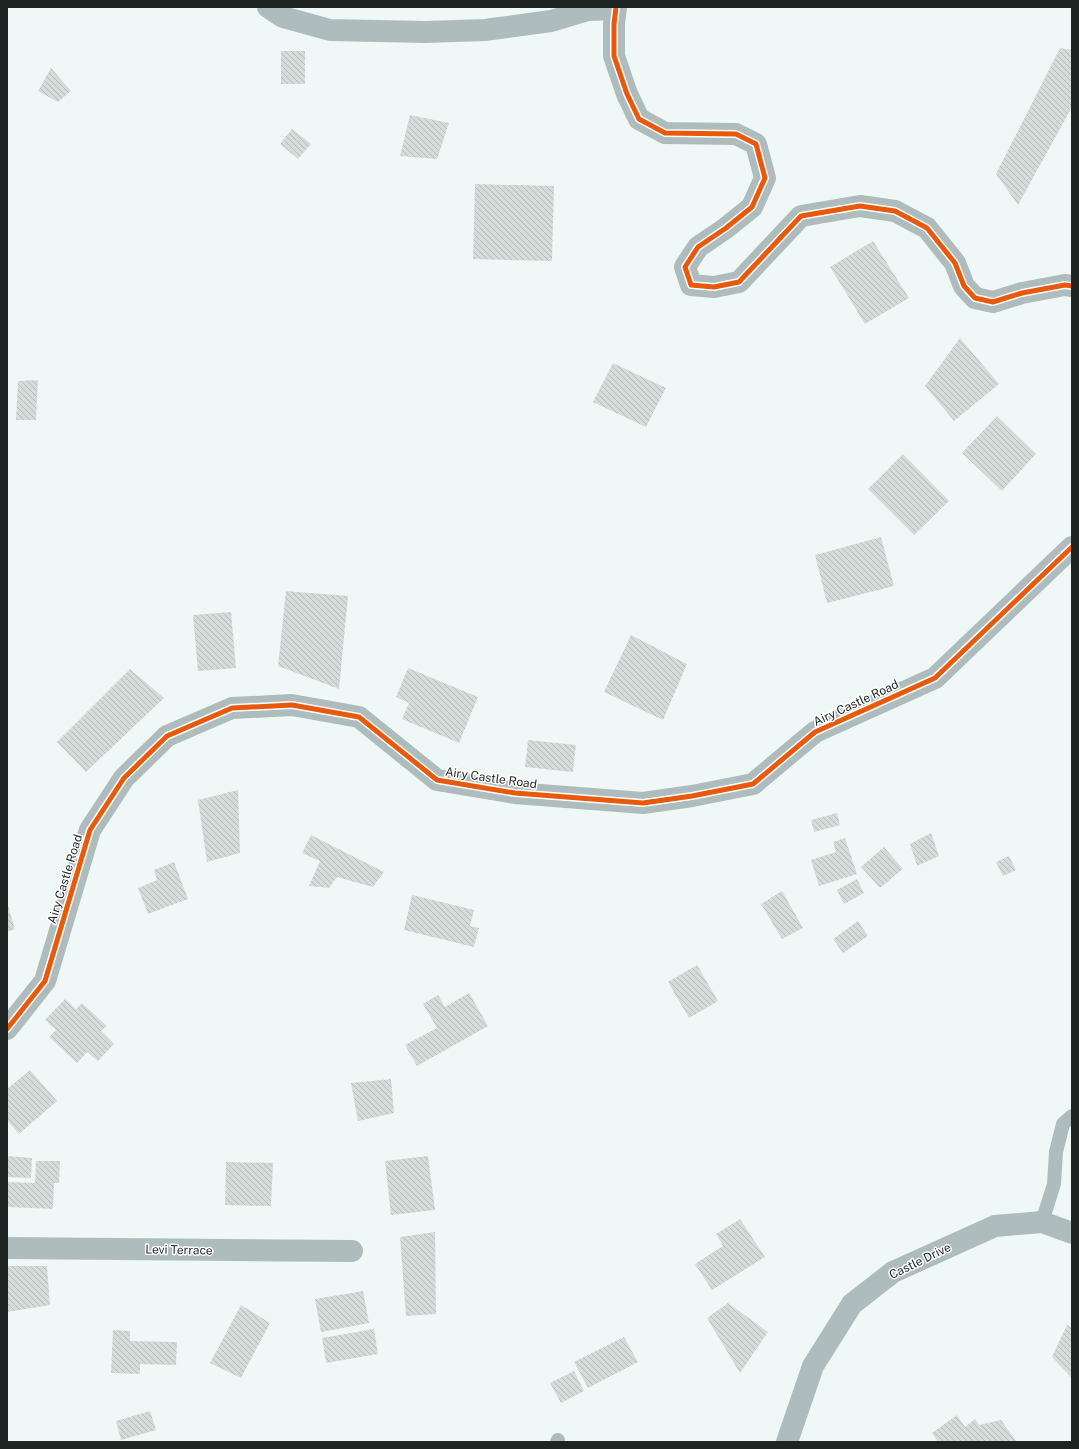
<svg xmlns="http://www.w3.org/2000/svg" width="1079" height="1449" viewBox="0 0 1079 1449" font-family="'Public Sans',sans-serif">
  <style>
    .building { fill: url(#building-back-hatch) }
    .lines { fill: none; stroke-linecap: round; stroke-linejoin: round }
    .service { stroke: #afbcbd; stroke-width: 14 }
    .minor { stroke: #afbcbd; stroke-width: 22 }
    .cycleway-casing { stroke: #fff; stroke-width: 8 }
    .cycleway { stroke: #e8590c; stroke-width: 5 }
    .labels { text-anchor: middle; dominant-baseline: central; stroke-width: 3; stroke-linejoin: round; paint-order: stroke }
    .street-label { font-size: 12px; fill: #1e2422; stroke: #fff }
  </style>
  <defs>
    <pattern id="building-back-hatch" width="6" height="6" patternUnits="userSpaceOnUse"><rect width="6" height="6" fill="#d5dbd9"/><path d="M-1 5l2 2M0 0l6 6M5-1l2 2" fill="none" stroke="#b6bcba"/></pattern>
  </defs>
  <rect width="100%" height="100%" fill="#f0f8f7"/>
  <path class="building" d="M 1060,48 L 1072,50 L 1072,107 L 1018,205 L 996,174 Z
    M 281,51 L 305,51 L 305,84 L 281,84 Z
    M 51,68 L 71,91 L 58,102 L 38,91 Z
    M 410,115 L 449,123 L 437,159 L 400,156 Z
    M 292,129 L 311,144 L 298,159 L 280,144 Z
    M 475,184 L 554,186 L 552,261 L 473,259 Z
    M 873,241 L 909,298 L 865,324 L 830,267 Z
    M 960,338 L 999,384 L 954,421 L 925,386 Z
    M 613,363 L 666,388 L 646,427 L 593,402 Z
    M 38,380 L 36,420 L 16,420 L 18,381 Z
    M 997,416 L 1036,454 L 1002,491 L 962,453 Z
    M 903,454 L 949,501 L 914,535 L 868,489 Z
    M 881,537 L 894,586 L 827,603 L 815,555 Z
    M 286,591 L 348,596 L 339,689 L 278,666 Z
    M 231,612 L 236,668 L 198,671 L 193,615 Z
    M 631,635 L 687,664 L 663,720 L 604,692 Z
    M 408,668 L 478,697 L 459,743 L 402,719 L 409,703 L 396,697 Z
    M 130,669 L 164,698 L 86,772 L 57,742 Z
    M 528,740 L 576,745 L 573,772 L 525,767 Z
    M 238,790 L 240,853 L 207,862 L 198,800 Z
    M 837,813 L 840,825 L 814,832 L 811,820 Z
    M 931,833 L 939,856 L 917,866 L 910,844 Z
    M 311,835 L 384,872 L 373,887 L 337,877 L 329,888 L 309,886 L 320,861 L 302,853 Z
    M 845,838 L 857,874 L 819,886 L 811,860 L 836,852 L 833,842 Z
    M 884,847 L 903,869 L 880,888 L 861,867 Z
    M 1009,856 L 1016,870 L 1003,876 L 996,862 Z
    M 174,862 L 188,899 L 148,914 L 138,888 L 157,880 L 154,870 Z
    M 857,879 L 864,893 L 844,904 L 837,890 Z
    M 782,891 L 803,928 L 782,939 L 761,904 Z
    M 412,895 L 474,910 L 470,926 L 479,928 L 474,947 L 404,930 Z
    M 7,902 L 15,929 L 7,932 Z
    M 858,921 L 868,936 L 843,953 L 833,939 Z
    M 697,965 L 718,1001 L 689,1018 L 668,982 Z
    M 469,993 L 488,1026 L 417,1066 L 405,1045 L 437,1028 L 423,1004 L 438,995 L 445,1007 Z
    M 65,999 L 76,1009 L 82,1003 L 107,1026 L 101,1031 L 114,1044 L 98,1061 L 87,1052 L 77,1063 L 49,1037 L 56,1030 L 45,1020 Z
    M 30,1070 L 57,1101 L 19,1134 L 7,1120 L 7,1089 Z
    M 391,1079 L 394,1113 L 358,1121 L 351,1083 Z
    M 7,1156 L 32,1158 L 31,1178 L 7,1177 Z
    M 428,1156 L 435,1210 L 391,1215 L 385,1161 Z
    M 36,1161 L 60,1161 L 59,1183 L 54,1183 L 53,1209 L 7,1207 L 7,1182 L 35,1183 Z
    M 226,1162 L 273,1163 L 271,1206 L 225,1205 Z
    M 740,1219 L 765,1257 L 712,1290 L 695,1264 L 723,1246 L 716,1234 Z
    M 435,1232 L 436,1314 L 406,1316 L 400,1237 Z
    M 7,1266 L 47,1266 L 50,1305 L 7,1312 Z
    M 363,1291 L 369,1323 L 321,1332 L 315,1299 Z
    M 728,1303 L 768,1332 L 740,1373 L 707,1318 Z
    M 241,1305 L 270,1323 L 241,1378 L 210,1363 Z
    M 1067,1325 L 1072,1328 L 1072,1378 L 1052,1357 Z
    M 374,1329 L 378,1354 L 326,1363 L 322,1338 Z
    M 113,1330 L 130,1331 L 130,1341 L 177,1342 L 176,1365 L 140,1364 L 140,1374 L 111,1373 Z
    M 624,1337 L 638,1362 L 588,1388 L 574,1362 Z
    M 574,1371 L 584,1391 L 561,1403 L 550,1383 Z
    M 150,1411 L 156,1430 L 121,1440 L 116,1421 Z
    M 957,1415 L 965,1427 L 975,1419 L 979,1425 L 1001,1420 L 1017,1442 L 938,1442 L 932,1433 Z"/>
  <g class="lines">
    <path class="service" d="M 1042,1222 L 1054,1184 L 1056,1152 L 1063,1124 L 1072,1116
      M 557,1442 L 558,1440"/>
    <path class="minor" d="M 268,7 L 283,17 L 330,30 L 426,32 L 485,30 L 551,21 L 588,10 L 616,9
      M 616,7 L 614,24 L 614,56 L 627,94 L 639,119 L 665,133 L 736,134 L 756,144 L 765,178 L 752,207 L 726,228 L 698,247 L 685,267 L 691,285 L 714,287 L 739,282 L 801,216 L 860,206 L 895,211 L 927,228 L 955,263 L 964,286 L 975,298 L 993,302 L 1022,293 L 1065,285 L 1072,286
      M 7,1029 L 45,981 L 90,830 L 124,778 L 167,736 L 232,708 L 292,705 L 359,717 L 437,780 L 515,793 L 643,803 L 692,796 L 753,784 L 815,732 L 935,678 L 1072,547
      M 7,1248 L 352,1251
      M 787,1442 L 813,1366 L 852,1304 L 893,1272 L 995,1226 L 1042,1222 L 1072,1233"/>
    <defs>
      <path id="cycleway" d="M 616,7 L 614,24 L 614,56 L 627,94 L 639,119 L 665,133 L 736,134 L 756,144 L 765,178 L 752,207 L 726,228 L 698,247 L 685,267 L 691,285 L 714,287 L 739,282 L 801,216 L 860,206 L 895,211 L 927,228 L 955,263 L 964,286 L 975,298 L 993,302 L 1022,293 L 1065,285 L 1072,286
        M 7,1029 L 45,981 L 90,830 L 124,778 L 167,736 L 232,708 L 292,705 L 359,717 L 437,780 L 515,793 L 643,803 L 692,796 L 753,784 L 815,732 L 935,678 L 1072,547"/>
    </defs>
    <use href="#cycleway" class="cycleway-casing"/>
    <use href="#cycleway" class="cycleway"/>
  </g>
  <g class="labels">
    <g class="street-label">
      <text transform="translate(856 703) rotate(-25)">Airy Castle Road</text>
      <text transform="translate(491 778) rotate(8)">Airy Castle Road</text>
      <text transform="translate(65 879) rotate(-73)">Airy Castle Road</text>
      <text transform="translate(179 1250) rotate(1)">Levi Terrace</text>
      <text transform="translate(920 1261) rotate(-26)">Castle Drive</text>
    </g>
  </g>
  <rect width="1079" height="1449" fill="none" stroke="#1e2422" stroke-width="16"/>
</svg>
